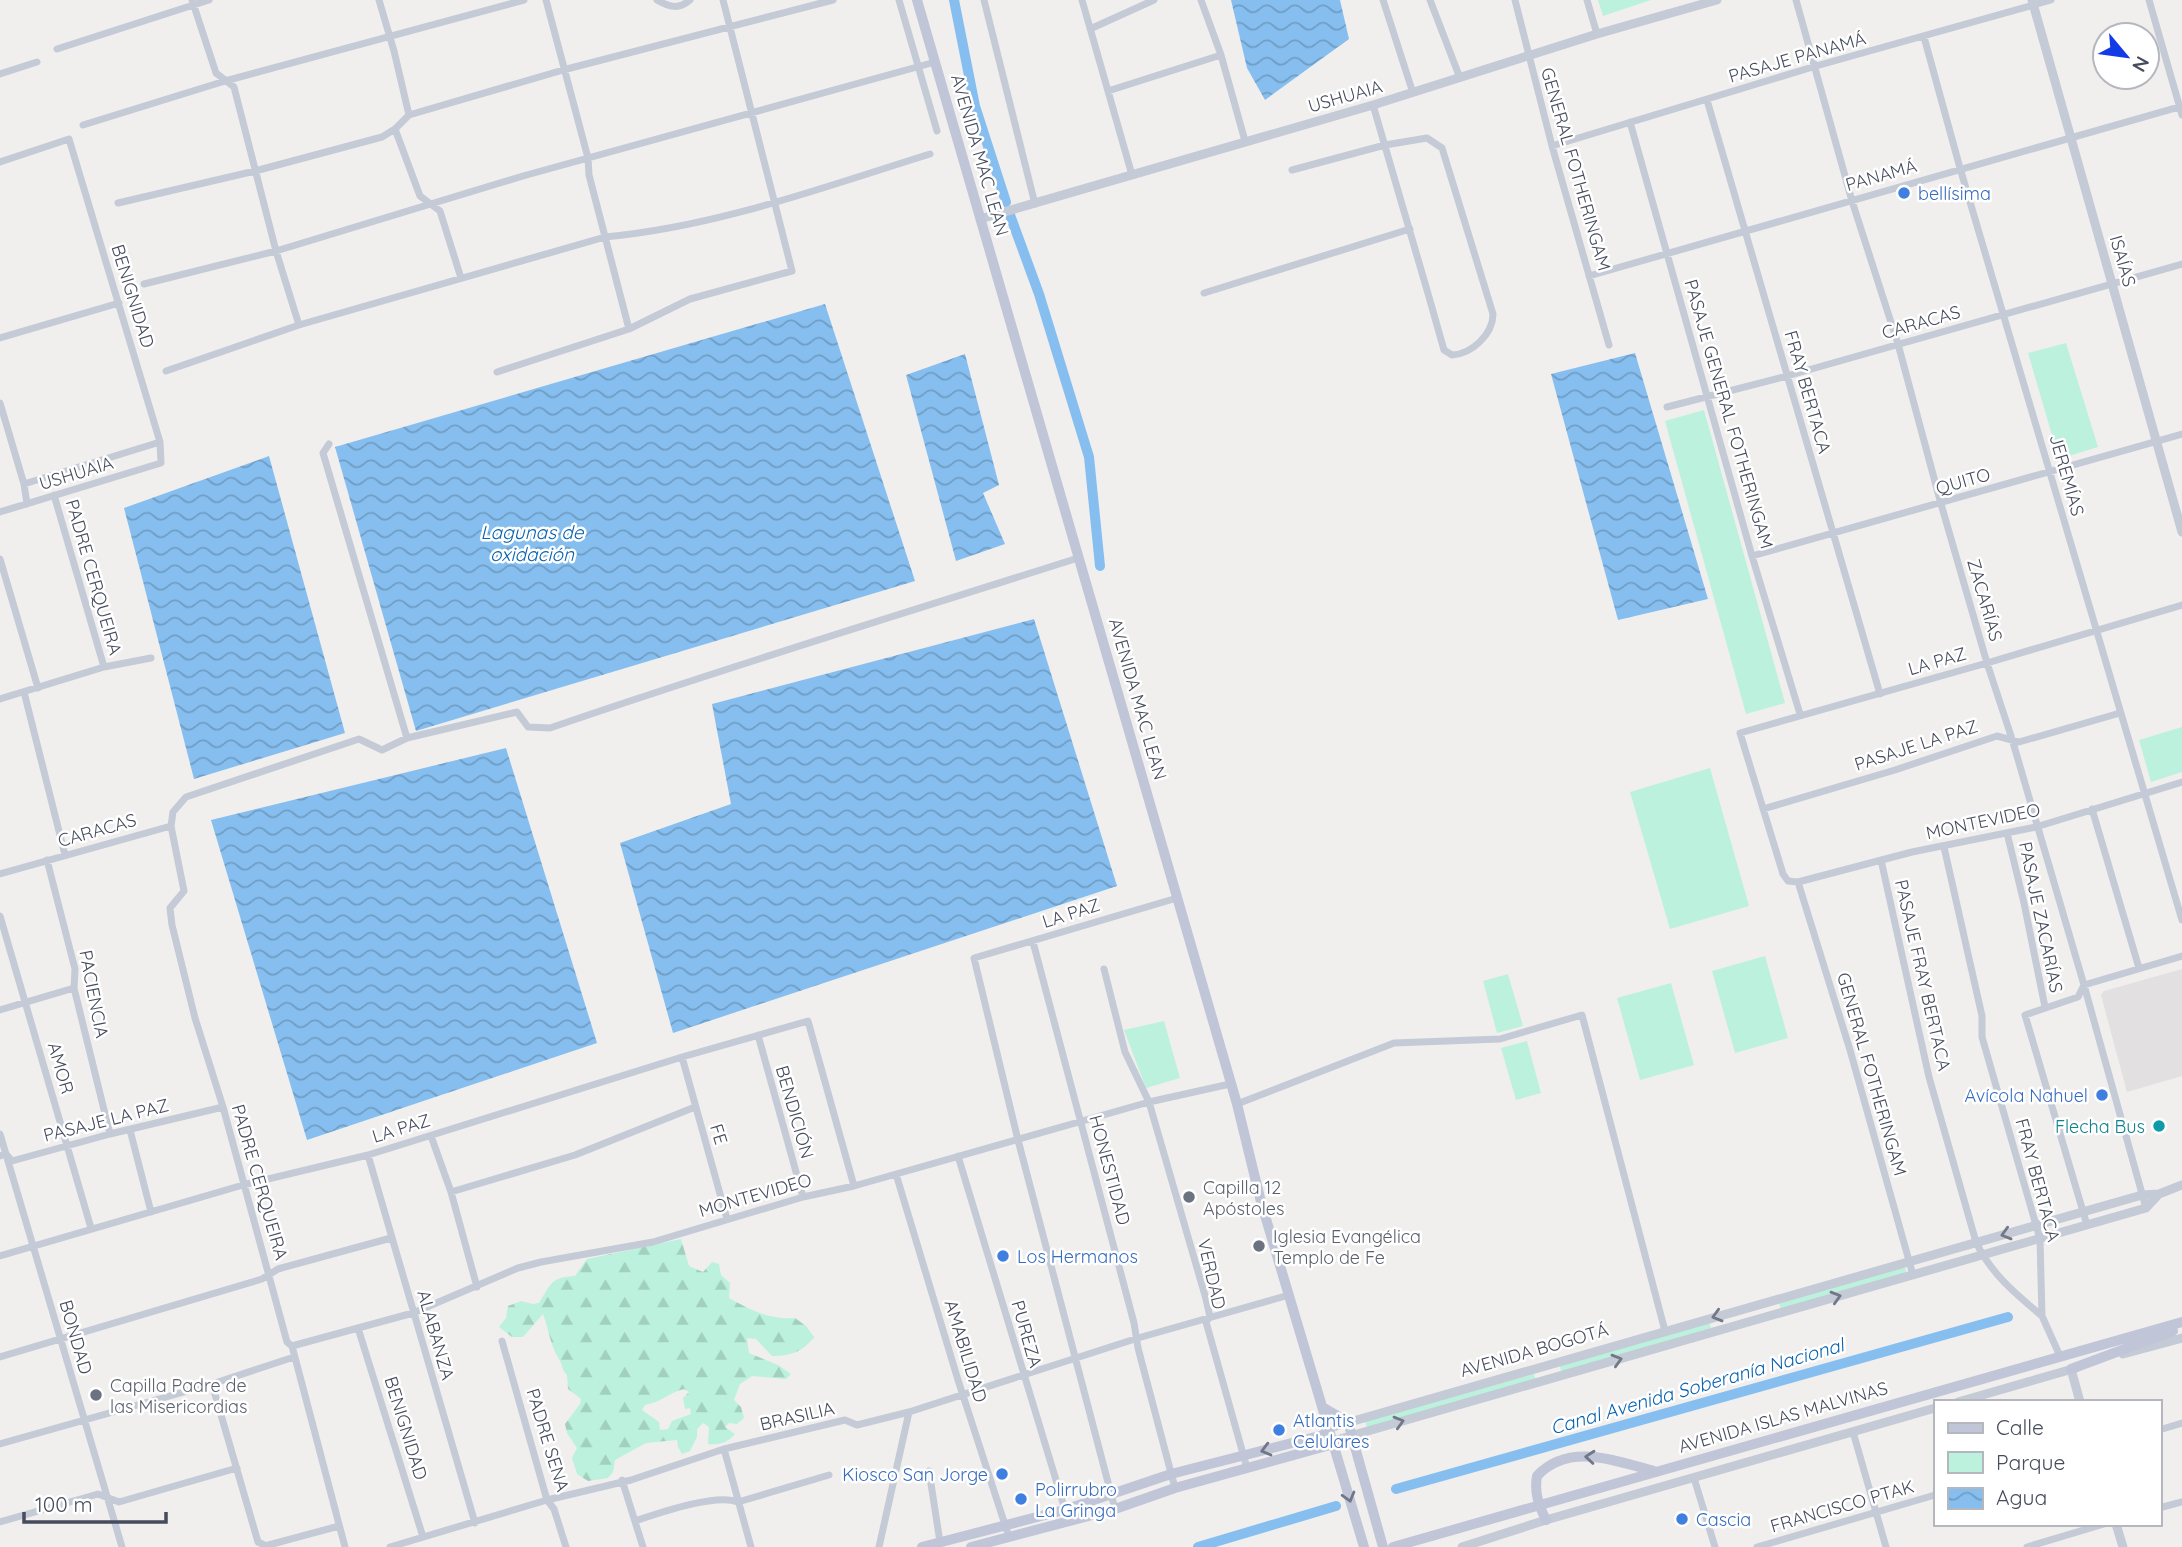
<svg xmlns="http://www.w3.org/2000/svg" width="2182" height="1547" viewBox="0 0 2182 1547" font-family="Quicksand,sans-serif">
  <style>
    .education { fill: #e2e0e0 }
    .green { fill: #bbf1dd }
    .forest { fill: url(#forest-firs); fill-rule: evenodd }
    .water { fill: url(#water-waves) }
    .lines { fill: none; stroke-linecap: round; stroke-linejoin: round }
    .canal { stroke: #86bfef; stroke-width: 10 }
    .minor { stroke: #c4cad6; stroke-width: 7 }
    .tertiary { stroke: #c4cad6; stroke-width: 9 }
    .secondary { stroke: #c0c6d8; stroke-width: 10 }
    .oneway { stroke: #727887 }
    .oneway2 { stroke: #717788 }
    .shop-dot { fill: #3f7fe0; stroke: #fff; stroke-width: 2.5 }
    .culture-dot { fill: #0f9aa8; stroke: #fff; stroke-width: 2.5 }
    .worship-dot { fill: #6b7280; stroke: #fff; stroke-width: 2.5 }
    .labels { text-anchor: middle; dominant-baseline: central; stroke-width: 5; stroke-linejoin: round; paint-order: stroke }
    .street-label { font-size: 18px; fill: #464c5d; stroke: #fff }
    .shop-label { font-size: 18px; fill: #366cbe; stroke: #fff; text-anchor: start }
    .culture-label { font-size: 18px; fill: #0d838f; stroke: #fff; text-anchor: end }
    .worship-label { font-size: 18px; fill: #5b616d; stroke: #fff; text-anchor: start }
    .water-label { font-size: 19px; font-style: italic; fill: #0762af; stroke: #fff }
  </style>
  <defs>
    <pattern id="forest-firs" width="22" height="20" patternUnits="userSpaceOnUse" patternTransform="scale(1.75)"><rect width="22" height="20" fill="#bbf1dd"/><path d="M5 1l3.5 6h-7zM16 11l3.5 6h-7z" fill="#a2d0c0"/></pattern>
    <pattern id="water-waves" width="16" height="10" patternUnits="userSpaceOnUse" patternTransform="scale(1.75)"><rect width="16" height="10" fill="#86bfef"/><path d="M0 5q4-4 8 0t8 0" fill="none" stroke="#6f9dc5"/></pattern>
  </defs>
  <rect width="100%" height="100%" fill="#f1efee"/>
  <path class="education" d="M 2182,969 L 2182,1076 L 2127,1092 L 2101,995 L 2104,991 Z"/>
  <path class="green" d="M 1598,0 L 1651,0 L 1603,16 Z
    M 2066,343 L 2098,447 L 2059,459 L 2028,353 Z
    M 1704,410 L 1785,703 L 1746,714 L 1665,421 Z
    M 2182,727 L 2182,772 L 2151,782 L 2139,740 Z
    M 1710,768 L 1749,906 L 1670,929 L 1630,792 Z
    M 1765,956 L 1788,1038 L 1735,1053 L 1712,971 Z
    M 1508,974 L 1523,1026 L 1497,1033 L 1483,981 Z
    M 1671,983 L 1694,1065 L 1640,1080 L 1617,998 Z
    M 1164,1021 L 1180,1078 L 1146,1088 L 1124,1030 Z
    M 1527,1041 L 1541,1093 L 1516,1100 L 1501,1048 Z
    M 1905,1267 L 1907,1274 L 1781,1310 L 1779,1303 Z
    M 1709,1321 L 1711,1328 L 1561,1372 L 1560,1366 Z
    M 1534,1374 L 1536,1381 L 1367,1428 L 1365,1421 Z"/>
  <path class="forest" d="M 681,1239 L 689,1266 L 703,1272 L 712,1262 L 719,1264 L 721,1275 L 730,1283 L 729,1298 C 750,1310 770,1320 795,1318 L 806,1326 L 814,1337 C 803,1352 790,1356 772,1356 L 756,1339 L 747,1338 L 749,1353 L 778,1365 L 791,1374 L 786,1379 L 752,1376 L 740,1384 L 734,1400 L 741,1407 L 744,1418 L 737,1424 L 729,1423 L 725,1427 L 735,1434 C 727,1443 720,1445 708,1444 L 709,1427 L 703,1423 L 697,1429 L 697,1437 L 690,1451 L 682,1454 L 678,1447 L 677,1440 L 646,1443 L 615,1460 L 613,1472 L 608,1478 L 588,1481 L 577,1474 L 572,1458 L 577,1448 L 567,1433 L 565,1424 L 580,1404 L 581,1399 L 568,1389 L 567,1375 C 561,1369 563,1365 559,1359 C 550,1345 549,1330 543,1314 L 523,1337 L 512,1337 L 499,1327 L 506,1318 L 508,1306 L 521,1301 L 533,1304 L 539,1303 C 551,1284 551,1277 575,1276 L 587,1259 ZM 684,1389 L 689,1392 L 683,1398 L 685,1409 L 690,1408 L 691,1414 L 672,1421 L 668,1429 L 660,1430 L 659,1422 L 642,1410 L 645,1405 C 662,1402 668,1393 684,1389 Z"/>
  <path class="water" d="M 1231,0 L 1340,0 L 1349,39 L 1265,100 L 1247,68 Z
    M 825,304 L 915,581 L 416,731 L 335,447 Z
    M 1635,353 L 1708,599 L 1618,620 L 1551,374 Z
    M 965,354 L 999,485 L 983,493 L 1005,544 L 956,561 L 906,375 Z
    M 269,456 L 345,733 L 194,779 L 124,508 Z
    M 1034,619 L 1117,886 L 673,1033 L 620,843 L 731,804 L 712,704 Z
    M 506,748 L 597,1043 L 307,1140 L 211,820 Z"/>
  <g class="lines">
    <path class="canal" d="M 954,0 L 975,106 L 1006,202
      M 1010,215 L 1039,294 L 1089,457 L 1100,566
      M 1396,1489 L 2008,1317
      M 1198,1547 L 1336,1506"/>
    <path class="minor" d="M 192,0 L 216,73 L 234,87 L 276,251 L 299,325
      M 379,0 L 394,51 L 409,115
      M 546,0 L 588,158 L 589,175 L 629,329
      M 657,0 C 669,7 679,10 690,0
      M 899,0 L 937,131
      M 984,0 L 1035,204
      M 1082,0 L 1132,175
      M 1201,0 L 1221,55 L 1245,141
      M 1383,0 L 1413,93
      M 1430,0 L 1460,78
      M 1515,0 L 1552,146 L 1609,345
      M 1587,0 L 1597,34
      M 1796,0 L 1852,201 L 1898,344 L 1941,504 L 1987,663 L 2012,739 L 2084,985 L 2146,1208
      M 2149,0 L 2182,115
      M 1090,29 L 1154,0
      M 1924,37 L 1960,168 L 2182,920
      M 57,49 L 209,0
      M 0,74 L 37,62
      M 1108,91 L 1221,55
      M 1707,100 L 1880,694
      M 1630,122 L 1752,556 L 1800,714
      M 83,125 L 225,81 L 524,0
      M 395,129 L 420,196 L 440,211 L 461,278
      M 1552,146 L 1816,66 L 2051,0
      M 0,162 L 69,139 L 160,442 L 161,463 L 0,512
      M 1292,170 L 1385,145 L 1427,138 L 1442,148 L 1493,314 C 1493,334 1472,354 1452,355 L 1444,350 C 1421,268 1397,186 1373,105
      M 118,203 L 255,171 L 382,137 L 395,129 L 409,115 L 563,70 L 833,0
      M 1589,276 L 2182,106
      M 144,284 L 276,251 L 523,176 L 935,62
      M 1204,293 L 1410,229
      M 0,338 L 119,303
      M 166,371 L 299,325 L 605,237 C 716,227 824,187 930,154
      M 497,372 L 629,329 L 690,299 L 792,271 L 723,0
      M 0,403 L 24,484 L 27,504
      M 1667,407 L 1787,376 L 2182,264
      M 329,444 L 323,453 L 407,738 L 382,750 L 359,739 L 186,797 L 173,812 L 171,826 L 184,891 L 170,908 L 172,925 L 195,1018 L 223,1107 L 287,1342 L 292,1346 L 345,1547
      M 24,484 L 160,442
      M 54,495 L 104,667
      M 1752,556 L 2182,434
      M 0,559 L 38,688
      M 2182,605 L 1987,663 L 1740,733 L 1783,874 L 1788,881 L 1798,882 L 1912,852 L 2036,827 L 2182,782
      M 24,692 L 65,855
      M 0,699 L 104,667 L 151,658
      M 407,738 L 517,712 L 528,727 L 550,728 C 724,668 902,614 1078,558
      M 1763,809 L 1895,770 L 1997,736 L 2019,742 L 2120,713
      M 2092,809 L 2139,968
      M 2007,833 L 2024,903 L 2045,1007
      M 1944,847 L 1982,1016 L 1982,1037 L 2040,1239 L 2042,1316 L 2060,1356
      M 47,860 L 75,969 L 74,988 L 110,1134
      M 1881,860 L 1929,1077 L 1976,1242 C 1991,1274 2016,1294 2042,1316
      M 0,874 L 171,826
      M 1798,882 L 1850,1050 L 1913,1275
      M 0,916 L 91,1228
      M 1033,942 L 1134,1323 L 1138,1348 L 1175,1488
      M 1104,969 L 1125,1052 L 1149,1102 L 1206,1299 L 1210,1317 L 1206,1322 L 1247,1468
      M 0,1010 L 74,988
      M 758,1035 L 803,1197
      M 682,1057 L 727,1219
      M 1237,1104 L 1394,1043 L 1500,1039 L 1582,1015 L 1665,1331
      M 130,1130 L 151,1212
      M 0,1134 L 122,1547
      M 431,1136 L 451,1192 L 477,1287
      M 368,1155 L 475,1523
      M 0,1156 L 6,1154 L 12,1161 L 110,1134 L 223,1107
      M 958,1156 L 1066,1513
      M 896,1174 L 958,1380 L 1009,1537
      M 451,1192 L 575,1155 L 695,1107
      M 2087,1225 L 2025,1015 L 2078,997 L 2084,985 L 2182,956
      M 0,1256 L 243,1185 L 368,1155 L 682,1057 L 808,1021 L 854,1186
      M 358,1328 L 423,1537
      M 502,1341 L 547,1500 L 554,1509 L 566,1547
      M 292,1346 L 413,1313 L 518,1268 L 541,1262 L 653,1242 L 803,1197 L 854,1186 L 1149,1102 L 1230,1084
      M 0,1357 L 262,1279 L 278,1269 L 391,1238
      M 212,1384 L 258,1542 L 268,1547
      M 2159,1430 L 2182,1423
      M 1853,1432 L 1886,1547
      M 0,1444 L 212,1384 L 294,1357
      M 724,1449 L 751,1547
      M 929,1471 L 940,1542
      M 1694,1478 L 1715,1547
      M 622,1480 L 643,1547
      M 2159,1508 L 2182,1502
      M 1115,1509 L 1018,1140 L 974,958 L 1177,898
      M 635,1521 C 659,1513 716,1493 738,1502 L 829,1475
      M 0,1522 L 98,1494 L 119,1502 L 237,1468
      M 265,1546 L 339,1526
      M 390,1547 L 547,1500 L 631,1480 L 724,1449 L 845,1420 L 857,1425 L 909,1412 L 1138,1338 L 1289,1295
      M 879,1547 L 909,1412
      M 1757,1547 L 1935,1495
      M 2027,1547 L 2104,1524"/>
    <path class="tertiary" d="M 2032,0 L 2182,532
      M 980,219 L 1373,105 L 1597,34 L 1717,0
      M 2123,1354 L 2182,1338
      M 2071,1369 L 2080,1402
      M 1958,1402 L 2076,1368
      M 1329,1428 L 2142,1195 L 2159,1194 L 2182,1185
      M 1333,1441 L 2146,1208 L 2159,1194
      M 2116,1524 L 2123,1547
      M 1462,1547 L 1546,1520 L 1935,1408"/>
    <path class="secondary" d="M 917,0 L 1237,1104 L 1261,1202 L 1364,1547
      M 2071,1369 L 2173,1331
      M 1324,1408 L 1348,1422 L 1383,1547
      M 1546,1520 C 1539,1506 1534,1493 1537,1476 C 1569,1442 1615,1461 1654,1471
      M 922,1547 L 1064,1510 L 1171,1474 L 1323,1435 L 1329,1428
      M 971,1547 L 1115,1509 L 1175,1488 L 1330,1445 L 1333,1441
      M 1393,1547 L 2182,1322"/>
  </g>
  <defs><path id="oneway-chevron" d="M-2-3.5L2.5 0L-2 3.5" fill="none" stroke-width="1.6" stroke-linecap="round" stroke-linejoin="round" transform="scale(1.75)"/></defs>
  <g class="oneway">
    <use href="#oneway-chevron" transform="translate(2006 1234) rotate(164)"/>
    <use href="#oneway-chevron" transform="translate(1836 1297) rotate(-16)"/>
    <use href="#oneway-chevron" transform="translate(1717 1316) rotate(164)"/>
    <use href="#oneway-chevron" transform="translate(1617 1360) rotate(-16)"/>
    <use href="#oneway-chevron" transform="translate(1399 1422) rotate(-16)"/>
  </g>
  <g class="oneway2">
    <use href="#oneway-chevron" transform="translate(1266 1450) rotate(165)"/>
    <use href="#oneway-chevron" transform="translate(1590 1457) rotate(-175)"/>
    <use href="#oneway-chevron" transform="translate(1349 1497) rotate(74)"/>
  </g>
  <g class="shop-dot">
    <circle cx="1904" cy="193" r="7"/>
    <circle cx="2102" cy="1095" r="7"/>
    <circle cx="1003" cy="1256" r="7"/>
    <circle cx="1279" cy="1430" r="7"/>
    <circle cx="1002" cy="1474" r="7"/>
    <circle cx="1021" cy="1499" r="7"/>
    <circle cx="1682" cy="1519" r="7"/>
  </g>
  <circle class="culture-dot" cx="2159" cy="1126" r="7"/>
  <g class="worship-dot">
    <circle cx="1189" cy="1197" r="7"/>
    <circle cx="1259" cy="1246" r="7"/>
    <circle cx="96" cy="1395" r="7"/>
  </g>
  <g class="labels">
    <g class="street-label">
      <text transform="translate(1797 57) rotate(-16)">PASAJE PANAMÁ</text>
      <text transform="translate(1345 96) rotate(-16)">USHUAIA</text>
      <text transform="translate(980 155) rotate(74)">AVENIDA MAC LEAN</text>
      <text transform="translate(1576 169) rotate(74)">GENERAL FOTHERINGAM</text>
      <text transform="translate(1881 175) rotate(-16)">PANAMÁ</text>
      <text transform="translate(2123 261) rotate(74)">ISAÍAS</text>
      <text transform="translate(133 296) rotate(73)">BENIGNIDAD</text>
      <text transform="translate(1921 322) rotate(-16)">CARACAS</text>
      <text transform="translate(1808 392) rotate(74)">FRAY BERTACA</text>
      <text transform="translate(1729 414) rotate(74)">PASAJE GENERAL FOTHERINGAM</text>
      <text transform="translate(76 473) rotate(-17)">USHUAIA</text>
      <text transform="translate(2067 475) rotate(74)">JEREMÍAS</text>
      <text transform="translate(1963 481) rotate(-16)">QUITO</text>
      <text transform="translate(94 577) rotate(74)">PADRE CERQUEIRA</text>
      <text transform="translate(1985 600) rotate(74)">ZACARÍAS</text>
      <text transform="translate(1937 661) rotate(-16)">LA PAZ</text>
      <text transform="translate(1138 699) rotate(74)">AVENIDA MAC LEAN</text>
      <text transform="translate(1916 745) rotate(-18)">PASAJE LA PAZ</text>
      <text transform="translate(1983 821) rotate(-12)">MONTEVIDEO</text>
      <text transform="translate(97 830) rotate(-16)">CARACAS</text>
      <text transform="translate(1071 913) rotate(-18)">LA PAZ</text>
      <text transform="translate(2041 917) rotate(78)">PASAJE ZACARÍAS</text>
      <text transform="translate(1923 975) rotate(77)">PASAJE FRAY BERTACA</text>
      <text transform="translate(94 994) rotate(79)">PACIENCIA</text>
      <text transform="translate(61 1068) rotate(74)">AMOR</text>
      <text transform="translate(1872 1074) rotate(74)">GENERAL FOTHERINGAM</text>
      <text transform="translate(795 1112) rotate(74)">BENDICIÓN</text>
      <text transform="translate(106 1120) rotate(-14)">PASAJE LA PAZ</text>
      <text transform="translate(401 1128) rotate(-17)">LA PAZ</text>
      <text transform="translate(719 1134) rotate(73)">FE</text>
      <text transform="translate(1110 1170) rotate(75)">HONESTIDAD</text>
      <text transform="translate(2038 1180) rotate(75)">FRAY BERTACA</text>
      <text transform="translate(260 1182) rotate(74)">PADRE CERQUEIRA</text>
      <text transform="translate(755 1195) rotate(-16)">MONTEVIDEO</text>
      <text transform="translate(1212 1274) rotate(77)">VERDAD</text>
      <text transform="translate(1027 1334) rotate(74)">PUREZA</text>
      <text transform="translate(436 1335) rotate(74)">ALABANZA</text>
      <text transform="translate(76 1337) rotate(74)">BONDAD</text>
      <text transform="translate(1534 1350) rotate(-16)">AVENIDA BOGOTÁ</text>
      <text transform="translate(966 1351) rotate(73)">AMABILIDAD</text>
      <text transform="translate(797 1416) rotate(-13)">BRASILIA</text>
      <text transform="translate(1783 1417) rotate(-16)">AVENIDA ISLAS MALVINAS</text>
      <text transform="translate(406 1428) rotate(73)">BENIGNIDAD</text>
      <text transform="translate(548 1440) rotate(73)">PADRE SENA</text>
      <text transform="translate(1842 1506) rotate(-16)">FRANCISCO PTAK</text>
    </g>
    <g class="shop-label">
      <text x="1918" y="193">bellísima</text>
      <text x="2088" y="1095" text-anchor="end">Avícola Nahuel</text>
      <text x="1017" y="1256">Los Hermanos</text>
      <text x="1293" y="1420">Atlantis<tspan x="1293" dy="21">Celulares</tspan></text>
      <text x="988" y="1474" text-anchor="end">Kiosco San Jorge</text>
      <text x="1035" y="1489">Polirrubro<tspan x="1035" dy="21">La Gringa</tspan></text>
      <text x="1696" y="1519">Cascia</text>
    </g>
    <g class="culture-label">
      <text x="2145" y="1126">Flecha Bus</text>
    </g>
    <g class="worship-label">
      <text x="1203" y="1187">Capilla 12<tspan x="1203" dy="21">Apóstoles</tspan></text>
      <text x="1273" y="1236">Iglesia Evangélica<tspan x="1273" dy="21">Templo de Fe</tspan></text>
      <text x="110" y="1385">Capilla Padre de<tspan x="110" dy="21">las Misericordias</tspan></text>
    </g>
    <g class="water-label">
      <text x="532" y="532">Lagunas de<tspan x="532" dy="22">oxidación</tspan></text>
      <text transform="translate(1697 1386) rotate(-16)">Canal Avenida Soberanía Nacional</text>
    </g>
  </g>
  <rect x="1934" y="1400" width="228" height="126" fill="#ffffff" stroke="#b5b7be" stroke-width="2"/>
  <rect x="1948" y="1423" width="35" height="10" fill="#c0c6d8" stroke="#b5b7be" stroke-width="2"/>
  <text x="1996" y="1435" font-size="21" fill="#464c5d">Calle</text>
  <rect x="1948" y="1452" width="35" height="21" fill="#bbf1dd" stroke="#b5b7be" stroke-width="2"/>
  <text x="1996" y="1470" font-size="21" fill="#464c5d">Parque</text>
  <rect x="1948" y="1488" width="35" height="21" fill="url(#water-waves)" stroke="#b5b7be" stroke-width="2"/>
  <text x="1996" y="1505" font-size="21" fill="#464c5d">Agua</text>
  <g transform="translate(2126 56) rotate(119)"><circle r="33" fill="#ffffff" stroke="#b5b7be" stroke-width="2"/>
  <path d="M0-5L12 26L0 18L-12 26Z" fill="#123ae7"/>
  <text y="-10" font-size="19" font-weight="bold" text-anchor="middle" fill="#464c5d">N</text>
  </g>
  <path d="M24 1512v10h142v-10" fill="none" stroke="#464c5d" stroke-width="3.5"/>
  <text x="35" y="1512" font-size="21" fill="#464c5d" stroke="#ffffff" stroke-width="5" paint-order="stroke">100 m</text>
</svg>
